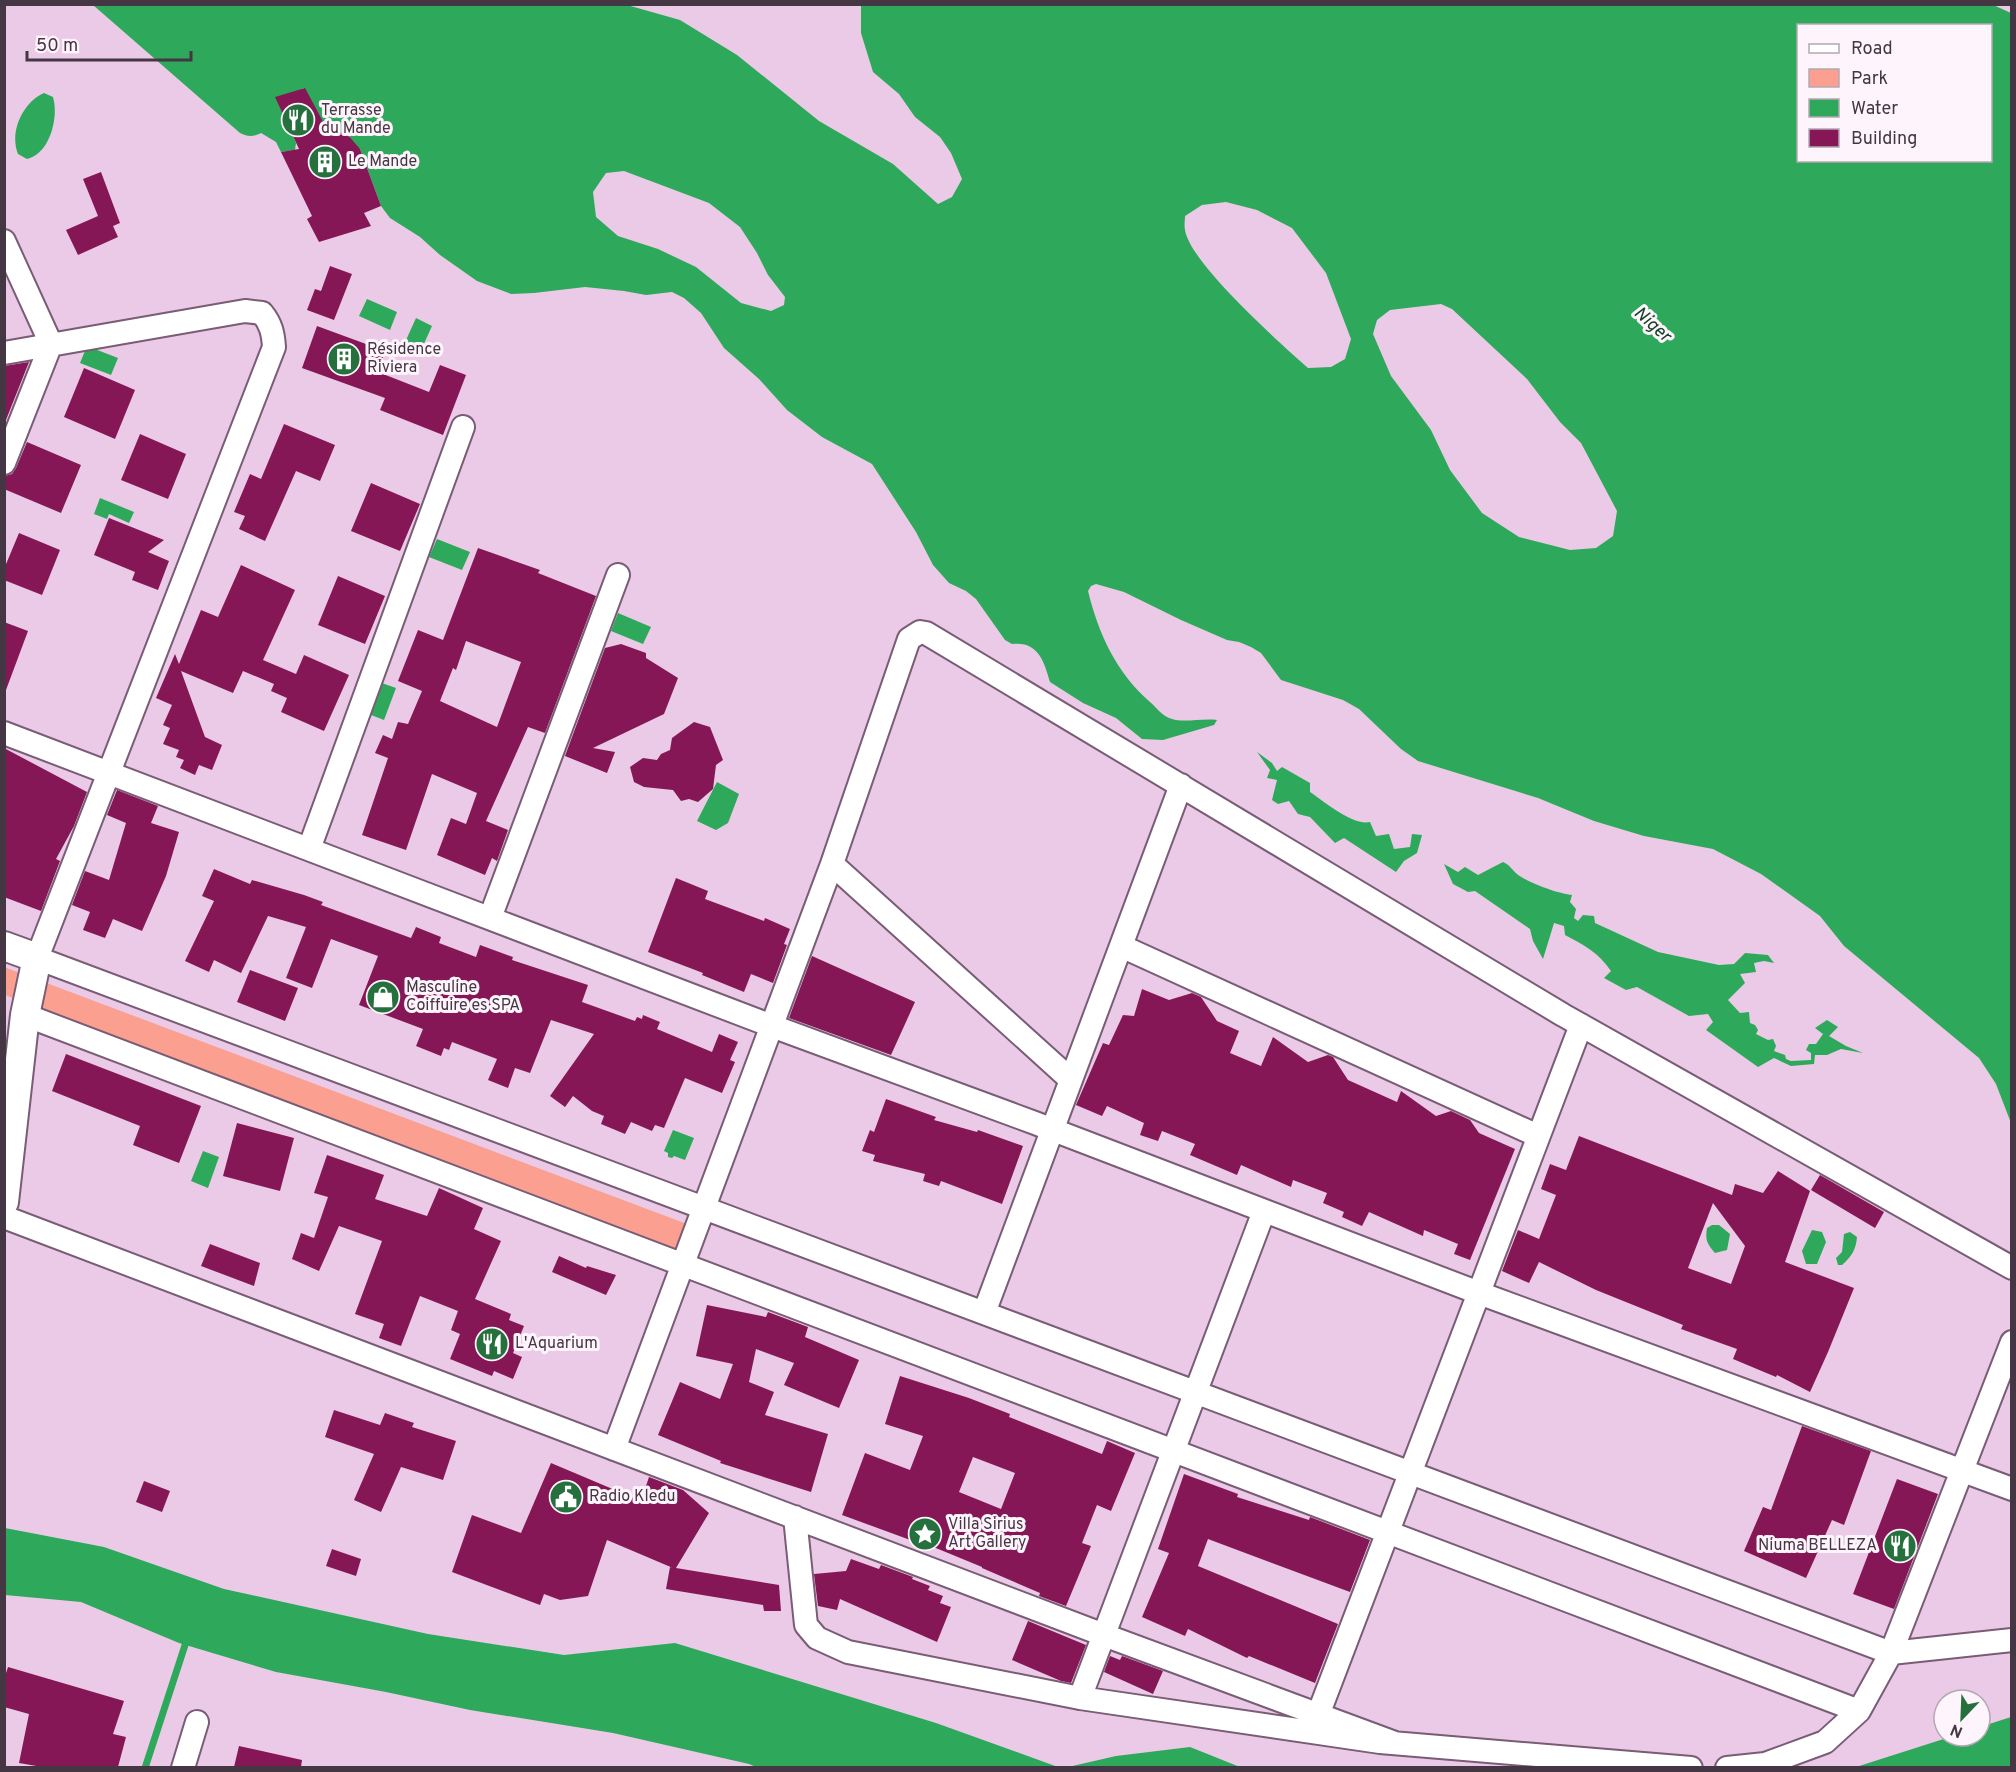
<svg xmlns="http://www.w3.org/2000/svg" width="2016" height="1772" viewBox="0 0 2016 1772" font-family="Overpass,sans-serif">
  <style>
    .green { fill: #fba090 }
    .water { fill: #2ea85a; fill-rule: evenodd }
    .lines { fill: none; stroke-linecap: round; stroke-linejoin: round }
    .stream { stroke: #2ea85a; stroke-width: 7 }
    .building { fill: #861757; fill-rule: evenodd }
    .minor-casing { stroke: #795c75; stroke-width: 26 }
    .tertiary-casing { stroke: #795c75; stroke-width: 32 }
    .minor { stroke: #fff; stroke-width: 22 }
    .tertiary { stroke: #fff; stroke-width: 28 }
    .labels { text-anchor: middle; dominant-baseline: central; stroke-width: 6; stroke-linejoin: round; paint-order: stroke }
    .poi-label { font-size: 16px; fill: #443642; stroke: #fef4fc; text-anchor: start }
    .water-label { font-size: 18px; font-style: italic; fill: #144323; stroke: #fef4fc }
  </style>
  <rect width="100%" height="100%" fill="#ebcae7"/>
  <path class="green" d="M 4,967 L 695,1227 L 686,1256 L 5,995 Z"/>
  <path class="water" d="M 1991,4 L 2011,13 L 2011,1123 L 1996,1084 L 1979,1058 L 1844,946 L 1820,916 L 1761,874 L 1713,849 L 1644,836 L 1594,821 L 1538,798 L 1418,761 L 1401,749 L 1359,709 L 1343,700 L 1281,680 L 1261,653 L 1251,647 L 1239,642 L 1227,640 L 1181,620 L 1124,592 L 1096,584 L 1091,586 L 1088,591 C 1099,635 1116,672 1150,702 C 1157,708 1162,716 1172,719 C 1183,723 1203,718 1217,720 L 1214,725 L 1163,740 L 1142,739 L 1116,718 L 1083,703 L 1050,682 C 1044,661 1038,641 1012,644 L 1005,640 L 976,599 L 966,591 L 949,583 L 933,565 L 916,532 L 872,464 L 822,437 L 787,410 L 759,379 L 724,348 L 701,313 L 684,298 L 672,292 L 646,295 L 624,291 L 585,287 L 534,293 L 511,294 L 477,281 L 440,255 L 420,237 L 390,218 L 381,206 L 360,149 L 326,127 L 304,88 L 278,102 L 296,143 L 295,150 L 281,152 L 276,142 L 261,133 C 253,137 248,137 240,133 L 93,5 L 627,5 L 680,20 L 737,55 L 819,121 L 893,164 L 938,204 L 952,197 L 962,179 L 951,153 L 940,137 L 915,117 L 899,94 L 873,72 L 861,33 L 861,5 ZM 1798,26 L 1990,26 L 1990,160 L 1798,160 ZM 624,171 L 709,203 L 740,227 L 757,253 L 768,275 L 785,297 L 784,305 L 771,311 L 741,303 L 696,267 L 658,249 L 618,236 L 596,217 L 593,192 L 606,173 ZM 1226,202 L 1257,210 L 1292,228 L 1326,273 L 1351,339 L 1345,359 L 1331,367 L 1308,368 C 1280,343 1190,263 1185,230 C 1184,226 1185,220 1185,216 L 1202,205 ZM 1441,304 L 1452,309 L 1527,379 L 1560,422 L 1581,443 L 1617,511 L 1613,536 L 1596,548 L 1570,550 L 1519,537 L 1482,513 L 1450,470 L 1431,430 L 1391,376 L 1373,334 L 1377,320 L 1390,310 Z
    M 44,93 L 53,97 C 59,117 50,154 27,159 L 18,154 C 9,132 23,102 44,93 Z
    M 367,299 L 397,312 L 390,330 L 359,316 Z
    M 416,318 L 432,326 L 418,357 L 402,349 Z
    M 87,346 L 118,358 L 111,375 L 80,363 Z
    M 100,498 L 134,512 L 129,523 L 109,514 L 107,519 L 94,514 Z
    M 437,539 L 470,552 L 462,570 L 429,557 Z
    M 618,613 L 651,627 L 643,644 L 611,631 Z
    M 376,681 L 396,688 L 384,720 L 366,713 Z
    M 1257,752 L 1272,763 L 1277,771 L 1282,767 L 1310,783 L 1310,792 C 1325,802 1353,826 1370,822 L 1376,836 L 1389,834 L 1394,849 L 1410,847 L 1412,834 L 1422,835 L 1417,853 L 1404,861 L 1396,872 L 1344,838 L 1335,843 L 1310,817 L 1298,814 L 1289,801 L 1278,804 L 1272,800 L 1277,780 L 1267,778 L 1270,770 Z
    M 717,782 L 739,794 L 728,823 L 716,830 L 697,821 Z
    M 1503,862 C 1510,865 1512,870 1517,874 C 1528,883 1559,894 1572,895 L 1570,902 L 1576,909 L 1574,918 L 1578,921 L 1583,915 L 1594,916 L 1595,923 L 1658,952 L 1719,965 L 1734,964 L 1745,953 L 1768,955 L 1774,963 L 1764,961 L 1754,963 L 1756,972 L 1740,974 L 1745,983 L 1728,1000 L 1740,1013 L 1749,1012 L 1750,1023 L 1755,1025 L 1758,1030 L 1756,1034 L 1768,1040 L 1773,1039 L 1776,1046 L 1774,1051 L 1785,1055 L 1786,1059 L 1791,1061 L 1811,1060 L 1811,1053 L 1806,1050 L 1809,1044 L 1816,1044 L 1823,1034 L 1815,1028 L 1827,1020 L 1838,1027 L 1829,1036 L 1846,1046 L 1863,1053 L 1841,1049 L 1827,1055 L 1815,1055 L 1814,1064 L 1791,1066 L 1774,1058 L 1758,1067 L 1706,1030 L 1713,1022 L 1708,1014 L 1689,1016 L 1637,987 L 1626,990 L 1604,978 L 1611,971 C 1599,953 1584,945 1565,935 L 1564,926 L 1554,923 L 1543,959 L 1533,941 L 1530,929 L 1475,891 L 1468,892 L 1453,884 L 1444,864 L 1458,872 L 1465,867 L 1478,875 Z
    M 673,1130 L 694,1138 L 685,1160 L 674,1156 L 672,1158 L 668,1157 L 668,1153 L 664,1151 Z
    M 203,1151 L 219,1157 L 208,1188 L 191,1181 Z
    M 1712,1225 L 1719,1225 L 1730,1234 L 1727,1250 L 1715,1253 C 1707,1244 1705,1240 1707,1228 Z
    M 1812,1230 L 1822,1232 L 1826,1242 L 1817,1264 L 1806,1264 L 1802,1251 Z
    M 1850,1232 L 1857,1237 C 1856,1250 1851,1257 1842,1265 L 1838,1265 L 1836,1258 L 1842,1252 L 1844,1234 Z
    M 5,1528 L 104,1547 L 224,1589 L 428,1634 L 564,1655 L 675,1643 L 936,1723 L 1058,1767 L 756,1767 L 749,1764 L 613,1733 L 470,1710 L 386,1692 L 276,1672 L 179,1643 L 81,1602 L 5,1595 Z
    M 2011,1717 L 2011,1767 L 1856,1767 L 1953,1736 L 1980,1736 L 1980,1727 Z
    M 1190,1747 L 1240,1767 L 1068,1767 L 1116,1756 Z"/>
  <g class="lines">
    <path class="stream" d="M 145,1768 L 187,1639"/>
  </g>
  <path class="building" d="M 305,88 L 326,127 L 347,134 L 360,149 L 381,206 L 364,213 L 371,226 L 319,242 L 307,219 L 312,216 L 281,152 L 299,149 L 275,97 Z
    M 101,172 L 120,223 L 113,226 L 118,237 L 78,255 L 66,230 L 98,216 L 83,179 Z
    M 330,266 L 352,274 L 334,320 L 307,310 L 315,289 L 321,291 Z
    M 317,326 L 385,351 L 378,372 L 429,392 L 440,365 L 466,375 L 443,435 L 380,410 L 385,398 L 302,368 Z
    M 29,362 L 4,425 L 4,366 Z
    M 84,368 L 135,390 L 115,439 L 64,417 Z
    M 284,424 L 335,445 L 320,481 L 296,471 L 265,541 L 239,529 L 245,516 L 234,512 L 250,474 L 261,479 Z
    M 140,434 L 186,454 L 168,499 L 121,480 Z
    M 27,442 L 81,465 L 61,513 L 4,489 L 4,476 L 12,474 L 16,468 Z
    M 371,483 L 420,504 L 400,551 L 351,531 Z
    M 109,518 L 164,540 L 148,552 L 169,561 L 158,590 L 132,580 L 135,572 L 94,555 Z
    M 19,533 L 60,550 L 42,595 L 4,580 L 4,569 Z
    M 478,548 L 540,570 L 538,573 L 596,596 L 545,733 L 528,727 L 486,821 L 508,830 L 497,861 L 492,858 L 485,875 L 437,855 L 451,818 L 466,824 L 477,793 L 432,774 L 406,850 L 362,835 L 388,758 L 375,753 L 383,735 L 392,739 L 398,722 L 408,724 L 422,691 L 398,681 L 418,630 L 443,640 ZM 466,641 L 521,662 L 497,727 L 440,701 L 453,668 L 456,670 Z
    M 241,565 L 295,590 L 263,660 L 296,674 L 304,655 L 349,675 L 324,731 L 281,712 L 287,698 L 271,691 L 274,684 L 243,671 L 233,693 L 181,671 L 205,737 L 222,745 L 212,770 L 199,765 L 195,775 L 180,768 L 184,760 L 176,757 L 179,750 L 163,744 L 170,728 L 163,725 L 172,705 L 156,698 L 175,654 L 179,664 L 201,610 L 218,617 Z
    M 338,576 L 385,596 L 365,644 L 318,625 Z
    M 4,622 L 28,631 L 6,690 L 4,690 Z
    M 621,644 L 646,653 L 646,658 L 678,678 L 664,714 L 593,748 L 615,752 L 607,773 L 565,756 L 605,648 Z
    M 694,722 L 710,727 L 723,760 L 716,765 L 713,789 L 698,802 L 689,799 L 681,801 L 673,790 L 644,787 L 634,782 L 630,767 L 643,758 L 657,760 L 661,754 L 670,750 L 672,738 Z
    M 4,748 L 87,792 L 74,826 L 56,859 L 60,861 L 41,911 L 4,897 Z
    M 117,790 L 158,806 L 151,823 L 179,832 L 166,876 L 142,931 L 113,919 L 105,938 L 83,930 L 90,912 L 72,905 L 85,871 L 109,880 L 126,823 L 107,815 Z
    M 214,869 L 250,884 L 252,880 L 304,895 L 323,902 L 321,905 L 411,938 L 416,927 L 441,937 L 439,943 L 476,957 L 480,945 L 513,957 L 512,960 L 588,985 L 582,1002 L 635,1021 L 637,1017 L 642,1019 L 643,1015 L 660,1022 L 657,1029 L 712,1052 L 719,1034 L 738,1042 L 730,1060 L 735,1062 L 722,1093 L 685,1078 L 664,1128 L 655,1125 L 652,1131 L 631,1122 L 625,1134 L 601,1124 L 604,1116 L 592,1111 L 573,1096 L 565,1107 L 550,1096 L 594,1034 L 551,1020 L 530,1073 L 515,1068 L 508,1088 L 488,1080 L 497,1059 L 452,1042 L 449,1050 L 444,1048 L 441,1056 L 416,1046 L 423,1029 L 359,1005 L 378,956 L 331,939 L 312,988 L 286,978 L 306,927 L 268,916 L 241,973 L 214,960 L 209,972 L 185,961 L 214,901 L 202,896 Z
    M 676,878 L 708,891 L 705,899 L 764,921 L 765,918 L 790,929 L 784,944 L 787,945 L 773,983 L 751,974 L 744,992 L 702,975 L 703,973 L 648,952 Z
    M 812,956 L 915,1002 L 891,1055 L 789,1018 Z
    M 250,970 L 298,988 L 285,1021 L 237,1002 Z
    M 1142,989 L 1169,1000 L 1192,993 L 1201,997 L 1217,1021 L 1239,1031 L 1230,1053 L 1261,1066 L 1273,1037 L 1308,1062 L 1328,1055 L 1333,1057 L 1348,1080 L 1397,1102 L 1401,1091 L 1436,1116 L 1451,1111 L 1470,1120 L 1479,1133 L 1515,1149 L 1470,1260 L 1454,1254 L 1458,1244 L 1424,1230 L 1423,1236 L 1369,1212 L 1362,1226 L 1342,1217 L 1344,1212 L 1323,1203 L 1327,1193 L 1293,1180 L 1291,1187 L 1241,1165 L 1237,1175 L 1190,1155 L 1195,1144 L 1162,1131 L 1158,1141 L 1140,1135 L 1144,1123 L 1107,1106 L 1102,1116 L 1076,1105 L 1103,1043 L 1109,1045 L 1123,1015 L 1134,1016 Z
    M 66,1054 L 201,1106 L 179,1163 L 133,1145 L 140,1126 L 52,1091 Z
    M 886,1099 L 936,1117 L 934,1120 L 977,1132 L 978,1130 L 1023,1146 L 1002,1204 L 941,1181 L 939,1186 L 923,1181 L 925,1174 L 873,1161 L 875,1155 L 862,1151 L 870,1130 L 874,1132 Z
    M 237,1123 L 294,1138 L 280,1191 L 223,1176 Z
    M 1579,1136 L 1732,1195 L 1735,1184 L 1763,1193 L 1778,1171 L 1810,1191 L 1785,1262 L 1854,1288 L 1828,1352 L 1810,1392 L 1777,1375 L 1776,1377 L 1733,1359 L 1737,1349 L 1681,1329 L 1683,1325 L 1596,1290 L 1539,1262 L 1529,1283 L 1502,1271 L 1518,1230 L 1539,1239 L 1556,1195 L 1541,1189 L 1550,1164 L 1566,1170 ZM 1713,1203 L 1745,1246 L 1731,1284 L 1688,1268 Z
    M 327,1155 L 384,1175 L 375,1199 L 427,1216 L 439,1188 L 483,1208 L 474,1229 L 501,1241 L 475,1299 L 511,1314 L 509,1320 L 524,1326 L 513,1353 L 522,1357 L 513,1379 L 494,1371 L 492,1376 L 450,1359 L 460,1334 L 451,1330 L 458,1311 L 420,1296 L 401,1346 L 379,1338 L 384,1324 L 355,1314 L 382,1241 L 339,1226 L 319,1271 L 292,1259 L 301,1233 L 314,1238 L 328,1197 L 314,1193 Z
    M 1820,1175 L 1884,1212 L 1875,1228 L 1811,1190 Z
    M 210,1244 L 260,1263 L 254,1286 L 201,1266 Z
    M 559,1256 L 586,1268 L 587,1266 L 616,1275 L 606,1295 L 552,1272 Z
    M 707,1305 L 766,1317 L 768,1312 L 808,1327 L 805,1337 L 859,1360 L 839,1408 L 784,1385 L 794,1363 L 756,1349 L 749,1382 L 774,1392 L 765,1415 L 828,1434 L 811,1492 L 720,1463 L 721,1461 L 658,1435 L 680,1382 L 720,1399 L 733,1364 L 696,1356 Z
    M 900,1376 L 969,1398 L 1010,1414 L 1009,1417 L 1102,1454 L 1107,1441 L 1135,1453 L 1111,1511 L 1097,1505 L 1082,1543 L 1091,1546 L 1066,1606 L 1039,1596 L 1040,1593 L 982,1568 L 982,1567 L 914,1539 L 913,1541 L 842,1515 L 865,1453 L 910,1470 L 923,1436 L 885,1424 ZM 973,1457 L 1015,1473 L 1001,1509 L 959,1492 Z
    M 334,1410 L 380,1425 L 385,1413 L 414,1423 L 412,1427 L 456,1441 L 443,1480 L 401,1467 L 381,1512 L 354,1500 L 374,1454 L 325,1437 Z
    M 1802,1426 L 1871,1451 L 1844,1525 L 1832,1520 L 1806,1578 L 1744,1551 L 1763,1507 L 1771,1510 Z
    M 551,1463 L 641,1501 L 649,1477 L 683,1490 L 709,1513 L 676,1568 L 779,1585 L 781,1611 L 764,1611 L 763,1605 L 666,1589 L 670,1567 L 673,1568 L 607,1540 L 588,1596 L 560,1600 L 544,1594 L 540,1605 L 452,1572 L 472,1515 L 521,1533 Z
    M 1184,1474 L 1238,1494 L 1237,1497 L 1309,1520 L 1310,1517 L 1370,1540 L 1350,1592 L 1208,1539 L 1198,1566 L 1338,1624 L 1315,1683 L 1249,1656 L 1247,1658 L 1188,1629 L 1185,1636 L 1142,1617 L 1169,1553 L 1158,1549 Z
    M 1897,1479 L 1938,1494 L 1894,1609 L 1853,1594 Z
    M 144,1481 L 170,1491 L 162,1512 L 136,1502 Z
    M 332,1549 L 361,1559 L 356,1576 L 326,1566 Z
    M 851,1559 L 879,1569 L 881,1565 L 913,1577 L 912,1579 L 930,1586 L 928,1590 L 943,1596 L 940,1603 L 951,1607 L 937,1642 L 840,1599 L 837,1610 L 818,1606 L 814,1574 L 846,1571 Z
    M 1028,1621 L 1086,1645 L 1071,1683 L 1061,1681 L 1012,1660 Z
    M 1110,1656 L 1120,1660 L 1122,1656 L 1163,1671 L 1153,1694 L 1104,1672 Z
    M 8,1667 L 124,1701 L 113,1734 L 126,1737 L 118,1767 L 42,1767 L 19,1763 L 29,1714 L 4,1707 L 4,1679 Z
    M 239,1746 L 302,1760 L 301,1767 L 234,1767 Z"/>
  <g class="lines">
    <defs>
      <path id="minor" d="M 4,241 L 51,344 L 4,463
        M 4,353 L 245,311 L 262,313 C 271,324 273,333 274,347 L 37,958 L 1891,1653 L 2012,1640
        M 4,733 L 772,1026 L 1035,1123 L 1479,1293 L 2012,1489
        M 309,849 L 463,427
        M 832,864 L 1071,1080
        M 490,918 L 618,575
        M 1121,946 L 1538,1136
        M 25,1015 L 1859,1711
        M 4,1217 L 1104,1635 L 1395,1743
        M 984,1313 L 1181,785
        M 614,1449 L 832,864 L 909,639 L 920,632 L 926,633 L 1563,1015 L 2012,1268
        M 795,1517 L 806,1625 L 817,1638 L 848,1652 L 1080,1698 L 1380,1742 L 1691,1768
        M 1080,1698 L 1264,1211
        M 1318,1715 L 1581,1025
        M 183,1768 L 197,1722
        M 1727,1768 L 1765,1764 L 1825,1742 L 1859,1711 L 1891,1653 L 2012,1342"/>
      <path id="tertiary" d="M 4,946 L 37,958 L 25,1015 L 4,1202"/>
    </defs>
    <use href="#minor" class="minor-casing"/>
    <use href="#tertiary" class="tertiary-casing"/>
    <use href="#minor" class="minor"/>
    <use href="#tertiary" class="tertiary"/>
  </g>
  <defs>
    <symbol id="restaurant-disc" viewBox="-11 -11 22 22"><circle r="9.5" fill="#26703e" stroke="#fef4fc"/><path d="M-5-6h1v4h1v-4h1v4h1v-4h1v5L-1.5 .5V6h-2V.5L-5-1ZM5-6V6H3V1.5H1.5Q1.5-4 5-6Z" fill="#fff"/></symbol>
    <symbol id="building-disc" viewBox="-11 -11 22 22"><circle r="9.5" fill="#26703e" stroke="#fef4fc"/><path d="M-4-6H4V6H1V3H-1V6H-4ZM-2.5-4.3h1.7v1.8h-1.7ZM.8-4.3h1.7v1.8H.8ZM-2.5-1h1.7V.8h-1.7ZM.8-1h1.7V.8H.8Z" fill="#fff"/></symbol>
    <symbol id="shop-disc" viewBox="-11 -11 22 22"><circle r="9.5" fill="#26703e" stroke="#fef4fc"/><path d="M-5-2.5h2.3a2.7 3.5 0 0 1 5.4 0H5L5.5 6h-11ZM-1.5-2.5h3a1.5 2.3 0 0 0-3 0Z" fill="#fff"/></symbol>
    <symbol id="civic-disc" viewBox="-11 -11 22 22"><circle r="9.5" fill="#26703e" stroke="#fef4fc"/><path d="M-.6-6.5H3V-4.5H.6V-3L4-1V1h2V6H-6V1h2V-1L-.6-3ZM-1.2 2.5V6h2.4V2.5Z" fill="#fff"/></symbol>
    <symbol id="sight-disc" viewBox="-11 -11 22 22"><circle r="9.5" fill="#26703e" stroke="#fef4fc"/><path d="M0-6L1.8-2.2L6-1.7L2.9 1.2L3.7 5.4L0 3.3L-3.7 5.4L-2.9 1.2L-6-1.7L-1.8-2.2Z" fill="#fff"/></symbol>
  </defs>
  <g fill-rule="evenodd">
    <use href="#restaurant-disc" x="279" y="101" width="38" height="38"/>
    <use href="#building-disc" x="306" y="143" width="38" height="38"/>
    <use href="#building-disc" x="325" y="340" width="38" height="38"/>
    <use href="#shop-disc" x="364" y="978" width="38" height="38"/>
    <use href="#restaurant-disc" x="473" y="1325" width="38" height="38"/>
    <use href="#civic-disc" x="547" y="1478" width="38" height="38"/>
    <use href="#sight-disc" x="906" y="1515" width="38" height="38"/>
    <use href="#restaurant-disc" x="1881" y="1527" width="38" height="38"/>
  </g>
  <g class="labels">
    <g class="poi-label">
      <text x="321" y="111">Terrasse<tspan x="321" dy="18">du Mande</tspan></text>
      <text x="348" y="162">Le Mande</text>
      <text x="367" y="350">Résidence<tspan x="367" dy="18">Riviera</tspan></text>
      <text x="406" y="988">Masculine<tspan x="406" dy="18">Coiffuire es SPA</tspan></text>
      <text x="515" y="1344">L'Aquarium</text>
      <text x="589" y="1497">Radio Kledu</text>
      <text x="948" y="1525">Villa Sirius<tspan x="948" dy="18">Art Gallery</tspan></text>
      <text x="1877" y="1546" text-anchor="end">Niuma BELLEZA</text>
    </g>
    <g class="water-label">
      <text transform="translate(1652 325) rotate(42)">Niger</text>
    </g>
  </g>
  <rect width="2016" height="1772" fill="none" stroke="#443642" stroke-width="12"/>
  <rect x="1797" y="24" width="195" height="138" fill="#fef4fc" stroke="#b4a8b2" stroke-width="1.5"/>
  <rect x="1809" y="44" width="30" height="9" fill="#ffffff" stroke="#b4a8b2" stroke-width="1.5"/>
  <text x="1851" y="54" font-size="18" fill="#443642">Road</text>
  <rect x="1809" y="69" width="30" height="18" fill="#fba090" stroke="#b4a8b2" stroke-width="1.5"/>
  <text x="1851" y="84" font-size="18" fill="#443642">Park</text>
  <rect x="1809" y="99" width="30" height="18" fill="#2ea85a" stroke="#b4a8b2" stroke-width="1.5"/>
  <text x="1851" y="114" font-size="18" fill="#443642">Water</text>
  <rect x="1809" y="129" width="30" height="18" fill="#861757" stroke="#b4a8b2" stroke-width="1.5"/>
  <text x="1851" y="144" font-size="18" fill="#443642">Building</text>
  <g transform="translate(1962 1718) rotate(203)"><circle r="28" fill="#fef4fc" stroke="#b4a8b2" stroke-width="1.5"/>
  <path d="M0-4.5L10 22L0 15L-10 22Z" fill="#26703e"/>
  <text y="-9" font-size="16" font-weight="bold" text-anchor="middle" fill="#443642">N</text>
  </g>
  <path d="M27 51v9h164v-9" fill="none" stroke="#443642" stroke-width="3"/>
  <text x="36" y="51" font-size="18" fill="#443642" stroke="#fef4fc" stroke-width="4.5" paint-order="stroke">50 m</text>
</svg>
